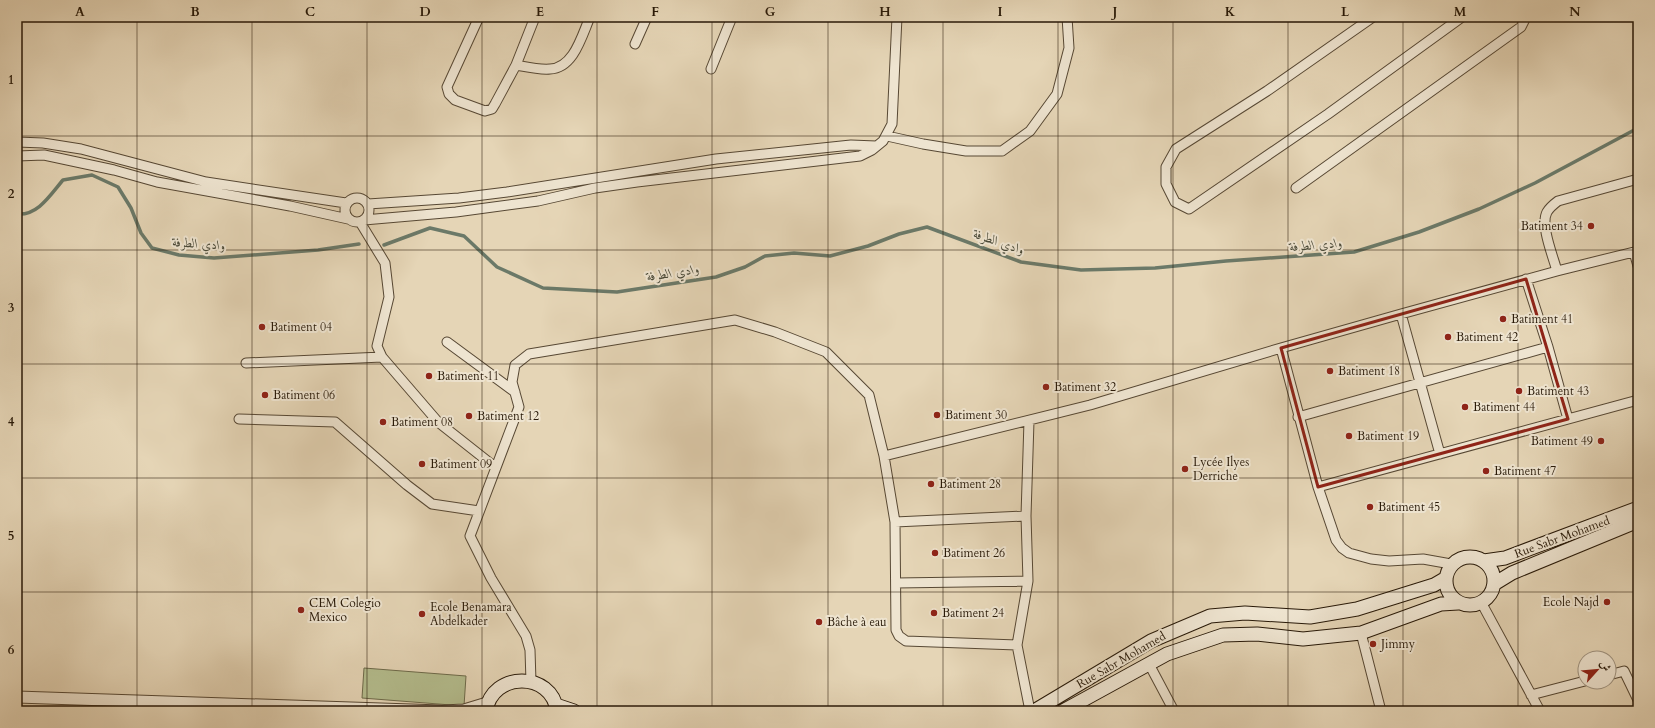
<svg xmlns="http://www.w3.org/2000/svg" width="1655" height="728" viewBox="0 0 1655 728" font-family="Cardo,Amiri,serif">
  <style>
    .green { fill: #b4bd8e; stroke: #6e6b4b }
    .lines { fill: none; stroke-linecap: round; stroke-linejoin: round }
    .stream { stroke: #6b7968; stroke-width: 3.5 }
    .minor-casing { stroke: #574834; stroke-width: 11 }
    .tertiary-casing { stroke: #574834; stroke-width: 13 }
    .secondary-casing { stroke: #281908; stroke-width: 15 }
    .minor { stroke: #eee4d0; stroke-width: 9 }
    .tertiary { stroke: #eee4d0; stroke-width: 11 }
    .secondary { stroke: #eee4d0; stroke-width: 13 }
    .marked { fill: none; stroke: #8f2418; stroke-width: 3; stroke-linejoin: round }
    .grid { fill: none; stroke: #281908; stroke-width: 1; stroke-opacity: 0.55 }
    .poi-dot { fill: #8f2418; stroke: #eee4d0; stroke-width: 1.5 }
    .labels { text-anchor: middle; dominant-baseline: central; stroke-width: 4; stroke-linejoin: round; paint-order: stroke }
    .poi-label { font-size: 12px; fill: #281908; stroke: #eee4d0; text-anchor: start }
    .street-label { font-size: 12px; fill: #281908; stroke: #eee4d0 }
    .water-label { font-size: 13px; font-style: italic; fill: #494938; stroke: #eee4d0 }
    .neatline { fill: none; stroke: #281908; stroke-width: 1.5 }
    .grid-label { font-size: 13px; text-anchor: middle; font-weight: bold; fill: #281908 }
  </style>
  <rect width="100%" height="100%" fill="#e5d5b6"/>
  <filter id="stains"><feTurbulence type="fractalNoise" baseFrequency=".005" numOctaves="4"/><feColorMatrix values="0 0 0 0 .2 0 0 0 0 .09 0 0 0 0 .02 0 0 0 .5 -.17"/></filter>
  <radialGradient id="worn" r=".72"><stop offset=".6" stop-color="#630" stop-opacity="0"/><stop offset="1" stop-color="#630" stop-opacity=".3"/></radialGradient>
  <path class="green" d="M 364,668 L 466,676 L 464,706 L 362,698 Z"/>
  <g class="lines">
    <path class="stream" d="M 17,214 C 38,216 51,194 63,180 L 92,175 L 118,187 L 131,208 L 141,233 L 152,248 L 179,255 L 214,258 L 318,250 L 359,244
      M 384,245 L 430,228 L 464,236 L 497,267 L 543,288 L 617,292 L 716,277 L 745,267 L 765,256 L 794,253 L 830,256 L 868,246 L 899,234 L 927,227 L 1021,262 L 1081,270 L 1155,268 L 1226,261 L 1354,252 L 1419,232 L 1479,209 L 1535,183 L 1638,128"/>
    <defs>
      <path id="minor" d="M 479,17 L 447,87 L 449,94 L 455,100 L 485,111 L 492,109 L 495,104 L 516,65 L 535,17
        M 1373,17 L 1267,91 L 1176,149 L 1166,167 L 1166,184 L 1175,202 L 1189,209 L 1328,114 L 1462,17
        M 635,44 L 647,17
        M 516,65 C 527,67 539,70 550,69 C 574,68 582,35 590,17
        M 711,69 L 732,17
        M 887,136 L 923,144 L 966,151 L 1002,151 L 1030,131 L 1057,94 L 1069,48 L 1067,17
        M 17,142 L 43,143 L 81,149 L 206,182 L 346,203
        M 17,156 L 44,155 L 114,170 L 157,182 L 290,206 L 348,219
        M 1296,188 L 1521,27 L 1526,17
        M345 210a12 12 0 1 1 24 0a12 12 0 1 1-24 0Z
        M 368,204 L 459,198 L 507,192 L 716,159 L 851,145 L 876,146
        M 364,220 L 456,212 L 538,201 L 595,188 L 637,182 L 860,156 L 872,150 L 883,141 L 892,124 L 897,17
        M 360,222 L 385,263 L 389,297 L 377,346 L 382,357 L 438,422 L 495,467
        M 1634,252 L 1638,266
        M 1557,271 C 1553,256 1540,225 1547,212 C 1550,207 1554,204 1558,201 L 1638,179
        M 1526,279 L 1548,347 L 1568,419
        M 1401,314 L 1440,454
        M 447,342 L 515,392
        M 1281,348 L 1318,487 L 1336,540 L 1342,548 L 1349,553 L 1371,559 L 1389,561 L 1423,559 L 1451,564
        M 246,363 L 382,357
        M 1298,417 L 1548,347
        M 239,419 L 335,422 L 407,485 L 432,504 L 479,511
        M 1029,421 L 1026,516 L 1028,581 L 1017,645 L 1030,711
        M 884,456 L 1090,405 L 1281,348 L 1401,314 L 1557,271 L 1638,251
        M 1318,487 L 1638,400
        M 895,522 L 1026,516
        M 896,583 L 1028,581
        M 1481,602 L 1540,711
        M 1361,633 L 1381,711
        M 1149,664 L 1174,711
        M 1609,675 L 1624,671 L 1638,700
        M 531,682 L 530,650 L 526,636 L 491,578 L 470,536 L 519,407 L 512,382 L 515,365 L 529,354 L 735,320 L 775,332 L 826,352 L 869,395 L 884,456 L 895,522 L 896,630 L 899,636 L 906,641 L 1017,645
        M 1531,695 L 1585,681"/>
      <path id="tertiary" d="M 17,697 L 441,711
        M 443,711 L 464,710 L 487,703"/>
      <path id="secondary" d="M1446 581a24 24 0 1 1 48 0a24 24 0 1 1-48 0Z
        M 1484,561 L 1505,558 L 1638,508
        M 1494,584 L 1512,573 L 1638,521
        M 556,705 L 574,711
        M 486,711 C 492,671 552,671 557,711
        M 1034,711 L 1151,641 L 1210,616 L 1245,613 L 1310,617 L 1357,609 L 1434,585 L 1446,578
        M 1063,711 L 1167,654 L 1223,635 L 1257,634 L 1303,639 L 1361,633 L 1441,604 L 1458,603"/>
    </defs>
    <use href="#minor" class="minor-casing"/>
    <use href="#tertiary" class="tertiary-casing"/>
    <use href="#secondary" class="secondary-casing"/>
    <use href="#minor" class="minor"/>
    <use href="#tertiary" class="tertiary"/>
    <use href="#secondary" class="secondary"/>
  </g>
  <path class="marked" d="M 1526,279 L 1568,419 L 1318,487 L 1281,348 Z"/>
  <path class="grid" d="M 137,17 L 137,711M 252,17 L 252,711M 367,17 L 367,711M 482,17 L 482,711M 597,17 L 597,711M 712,17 L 712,711M 828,17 L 828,711M 943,17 L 943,711M 1058,17 L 1058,711M 1173,17 L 1173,711M 1288,17 L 1288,711M 1403,17 L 1403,711M 1518,17 L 1518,711M 17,136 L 1638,136M 17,250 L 1638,250M 17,364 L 1638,364M 17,478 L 1638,478M 17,592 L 1638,592"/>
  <g class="poi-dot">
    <circle cx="1591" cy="226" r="4"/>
    <circle cx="1503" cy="319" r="4"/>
    <circle cx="262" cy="327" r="4"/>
    <circle cx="1448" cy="337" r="4"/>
    <circle cx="1330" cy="371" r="4"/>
    <circle cx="429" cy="376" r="4"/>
    <circle cx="1046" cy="387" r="4"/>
    <circle cx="1519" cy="391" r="4"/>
    <circle cx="265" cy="395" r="4"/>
    <circle cx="1465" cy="407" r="4"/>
    <circle cx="937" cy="415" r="4"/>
    <circle cx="469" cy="416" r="4"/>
    <circle cx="383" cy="422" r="4"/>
    <circle cx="1349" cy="436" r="4"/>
    <circle cx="1601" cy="441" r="4"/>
    <circle cx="422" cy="464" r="4"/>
    <circle cx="1185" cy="469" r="4"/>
    <circle cx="1486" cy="471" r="4"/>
    <circle cx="931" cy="484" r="4"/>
    <circle cx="1370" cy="507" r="4"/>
    <circle cx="935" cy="553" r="4"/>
    <circle cx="1607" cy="602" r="4"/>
    <circle cx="301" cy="610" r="4"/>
    <circle cx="934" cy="613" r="4"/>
    <circle cx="422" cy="614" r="4"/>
    <circle cx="819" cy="622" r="4"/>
    <circle cx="1373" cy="644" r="4"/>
  </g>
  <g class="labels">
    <g class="poi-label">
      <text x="1583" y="226" text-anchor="end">Batiment 34</text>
      <text x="1511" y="319">Batiment 41</text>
      <text x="270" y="327">Batiment 04</text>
      <text x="1456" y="337">Batiment 42</text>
      <text x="1338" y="371">Batiment 18</text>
      <text x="437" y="376">Batiment 11</text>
      <text x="1054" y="387">Batiment 32</text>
      <text x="1527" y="391">Batiment 43</text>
      <text x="273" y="395">Batiment 06</text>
      <text x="1473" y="407">Batiment 44</text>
      <text x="945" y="415">Batiment 30</text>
      <text x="477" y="416">Batiment 12</text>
      <text x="391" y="422">Batiment 08</text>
      <text x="1357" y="436">Batiment 19</text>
      <text x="1593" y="441" text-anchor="end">Batiment 49</text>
      <text x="1193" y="462">Lycée Ilyes<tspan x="1193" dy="14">Derriche</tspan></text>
      <text x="430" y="464">Batiment 09</text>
      <text x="1494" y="471">Batiment 47</text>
      <text x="939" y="484">Batiment 28</text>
      <text x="1378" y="507">Batiment 45</text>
      <text x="943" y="553">Batiment 26</text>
      <text x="1599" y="602" text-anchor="end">Ecole Najd</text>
      <text x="309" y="603">CEM Colegio<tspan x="309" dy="14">Mexico</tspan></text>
      <text x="430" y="607">Ecole Benamara<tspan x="430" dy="14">Abdelkader</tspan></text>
      <text x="942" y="613">Batiment 24</text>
      <text x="827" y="622">Bâche à eau</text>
      <text x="1381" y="644">Jimmy</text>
    </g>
    <g class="street-label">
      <text transform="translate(1562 537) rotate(-20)">Rue Sabr Mohamed</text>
      <text transform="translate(1121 660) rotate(-30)">Rue Sabr Mohamed</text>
    </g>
    <g class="water-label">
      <text transform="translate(999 242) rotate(19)">وادي الطرفة</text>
      <text transform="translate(199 244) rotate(4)">وادي الطرفة</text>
      <text transform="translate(1316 245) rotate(-5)">وادي الطرفة</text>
      <text transform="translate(673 273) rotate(-9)">وادي الطرفة</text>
    </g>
  </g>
  <rect width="1655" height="728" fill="none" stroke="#e5d5b6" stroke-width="44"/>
  <g transform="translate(1597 670) rotate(63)"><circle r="19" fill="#eee4d0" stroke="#9f9380"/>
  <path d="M0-3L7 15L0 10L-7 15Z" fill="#8f2418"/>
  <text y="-6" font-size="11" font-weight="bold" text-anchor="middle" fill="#281908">ش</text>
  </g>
  <rect x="22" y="22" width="1611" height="684" class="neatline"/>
  <g class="grid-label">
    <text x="80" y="16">A</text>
    <text x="195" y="16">B</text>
    <text x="310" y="16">C</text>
    <text x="425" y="16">D</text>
    <text x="540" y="16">E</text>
    <text x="655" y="16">F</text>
    <text x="770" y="16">G</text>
    <text x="885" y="16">H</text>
    <text x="1000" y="16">I</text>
    <text x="1115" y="16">J</text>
    <text x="1230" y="16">K</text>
    <text x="1345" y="16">L</text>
    <text x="1460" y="16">M</text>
    <text x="1575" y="16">N</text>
    <text x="11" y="84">1</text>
    <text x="11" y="198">2</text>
    <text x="11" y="312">3</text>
    <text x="11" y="426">4</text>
    <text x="11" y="540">5</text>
    <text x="11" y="654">6</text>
  </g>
  <rect width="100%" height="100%" filter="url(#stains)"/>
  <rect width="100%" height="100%" fill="url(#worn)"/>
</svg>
